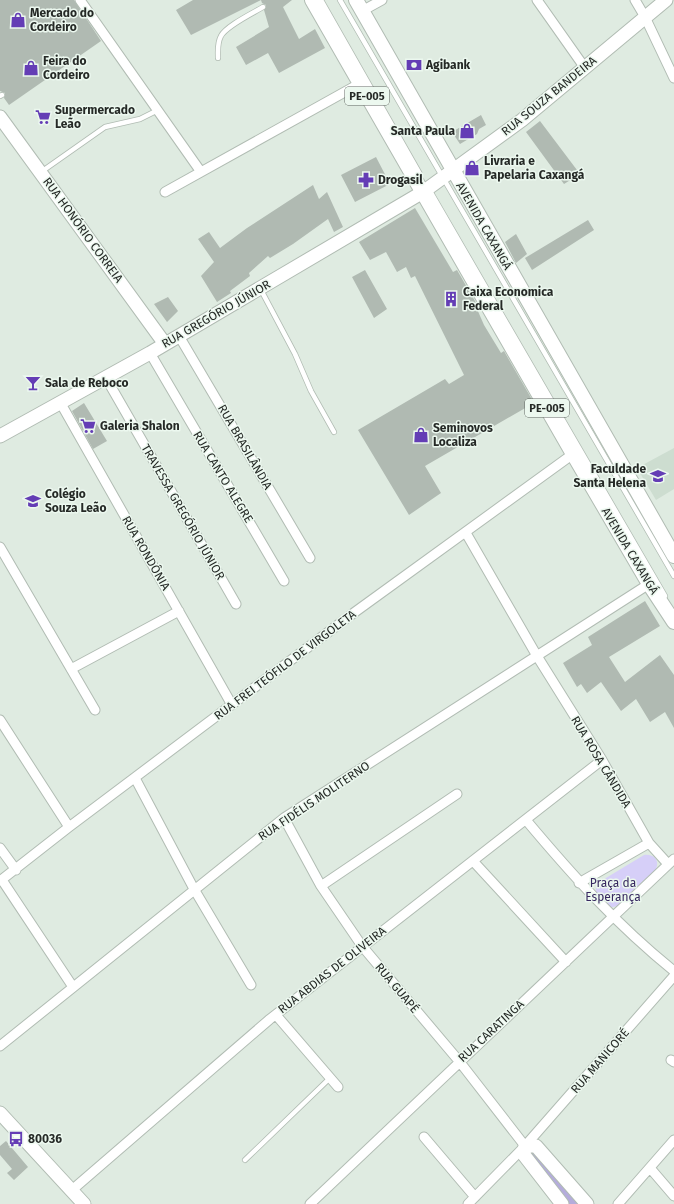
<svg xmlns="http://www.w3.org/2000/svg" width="674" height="1204" viewBox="0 0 674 1204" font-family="'Fira Sans',sans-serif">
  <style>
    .built { fill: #cdddd0 }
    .green { fill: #d6cff8 }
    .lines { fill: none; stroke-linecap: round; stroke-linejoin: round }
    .canal { stroke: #b4acdb; stroke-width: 12 }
    .building { fill: #b0bab2 }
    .lane-casing { stroke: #b1bcb3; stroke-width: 6 }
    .street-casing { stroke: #b1bcb3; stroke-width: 11 }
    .secondary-casing { stroke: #b1bcb3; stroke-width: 15 }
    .primary-casing { stroke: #b1bcb3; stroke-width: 16 }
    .lane { stroke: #fff; stroke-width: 4.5 }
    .street { stroke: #fff; stroke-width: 9 }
    .secondary { stroke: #fff; stroke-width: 13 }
    .primary { stroke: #fff; stroke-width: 14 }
    .labels { text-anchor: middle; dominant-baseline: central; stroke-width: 3; stroke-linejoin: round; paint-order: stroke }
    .shield { fill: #ecf8ef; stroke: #616762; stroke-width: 1 }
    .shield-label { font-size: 11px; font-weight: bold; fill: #252926 }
    .poi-label { font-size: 12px; font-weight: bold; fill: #252926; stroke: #ecf8ef; text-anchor: start }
    .street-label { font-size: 12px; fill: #252926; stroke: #ecf8ef }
    .park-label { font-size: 12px; fill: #372860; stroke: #ecf8ef }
  </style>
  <rect width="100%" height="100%" fill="#dfebe1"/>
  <path class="built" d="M 674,448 L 674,489 L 656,500 L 637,468 Z"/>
  <path class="green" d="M 644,855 C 653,854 660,859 656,869 L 617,906 L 609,908 L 596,894 L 596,884 Z"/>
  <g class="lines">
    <path class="canal" d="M 534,1155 L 577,1204"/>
  </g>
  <path class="building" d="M 0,0 L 74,0 L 101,41 L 9,105 L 4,98 L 5,93 L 0,91 Z
    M 193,0 L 292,0 L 283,7 L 299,39 L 315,29 L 325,48 L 279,73 L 268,53 L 246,65 L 236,47 L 269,27 L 264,10 L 266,5 L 262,3 L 261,0 L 191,35 L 176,10 Z
    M 481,115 L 486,125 L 479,129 L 477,134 L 460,144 L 452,132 Z
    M 540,121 L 580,174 L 564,184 L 526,132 Z
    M 376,157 L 390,184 L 355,202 L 341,175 Z
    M 313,185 L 319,199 L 327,192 L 343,227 L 334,232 L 328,219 L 293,244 L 270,258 L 268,256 L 249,273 L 250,276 L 230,291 L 231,293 L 217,302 L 201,276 L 214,262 L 198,239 L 209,232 L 220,248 L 247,228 Z
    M 415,208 L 453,272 L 457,270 L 479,308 L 477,309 L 484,325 L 501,353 L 504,351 L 534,403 L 425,466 L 441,493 L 409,515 L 358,430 L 445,379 L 449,384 L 464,375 L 415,276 L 411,278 L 406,267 L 397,272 L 386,252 L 370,260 L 359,242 Z
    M 588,220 L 594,230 L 532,270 L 525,258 Z
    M 516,234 L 527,254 L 516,263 L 505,242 Z
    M 365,270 L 387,309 L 374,318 L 352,277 Z
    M 168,297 L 178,311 L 167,322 L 154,304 Z
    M 84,403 L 107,441 L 93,449 L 72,411 Z
    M 645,601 L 660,626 L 609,657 L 625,682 L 660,655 L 674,675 L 674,728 L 665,712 L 650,722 L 636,699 L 621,711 L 601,682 L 587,693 L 581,684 L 577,687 L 563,663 L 592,645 L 588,637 Z
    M 6,1141 L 28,1167 L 14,1180 L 7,1173 L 12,1169 L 0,1155 L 0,1146 Z"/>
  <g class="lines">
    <defs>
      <path id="lane" d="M 321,0 L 420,174
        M 340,0 L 674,576
        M 218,58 C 218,51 217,43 221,36 C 226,26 253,13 263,7
        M 0,96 L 2,95
        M 41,172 L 105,127 L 140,119 L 158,110
        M 430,191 L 665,596
        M 261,290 L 295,354 L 311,391 L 334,432
        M 245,1160 L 330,1078"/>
      <path id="street" d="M 80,0 L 201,172
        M 537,0 L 585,68
        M 635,0 L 645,17 L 674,78
        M 362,11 L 382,0
        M 165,192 L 359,84
        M 179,336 L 310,558
        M 150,353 L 284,581
        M 106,378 L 236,604
        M 60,402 L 232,705
        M 466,533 L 537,656 L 602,760 L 649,843 L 668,864
        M 0,547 L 95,710
        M 71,669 L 179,611
        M 0,720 L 69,827
        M 135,778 L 194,889 L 251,985
        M 284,818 L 321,886 L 362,946 L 459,1061 L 525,1146
        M 526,820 C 573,876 617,925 674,971
        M 0,848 L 16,870
        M 473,861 L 566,962
        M 2,880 L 73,987
        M 0,881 L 69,827 L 355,612 L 573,454
        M 579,883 L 649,843
        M 321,886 L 457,794
        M 276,1015 L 338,1087
        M 0,1046 L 284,818 L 649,584
        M 671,1060 L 674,1062
        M 424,1137 L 475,1197
        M 650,1168 L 674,1196
        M 72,1190 L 270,1019 L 602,760
        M 310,1204 L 674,859
        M 468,1204 L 525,1146 L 674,976
        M 618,1204 L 674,1140"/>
      <path id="secondary" d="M 0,117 L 165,344
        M 0,436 L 150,353 L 423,192 L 522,120 L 666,0
        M 0,1113 L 84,1204
        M 562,1204 L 524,1155 L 525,1146 L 536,1146 L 587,1204"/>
      <path id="primary" d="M 312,0 L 573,454 L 649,584 L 674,622
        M 356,0 L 674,556"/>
    </defs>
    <use href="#lane" class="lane-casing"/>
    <use href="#street" class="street-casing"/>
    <use href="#secondary" class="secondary-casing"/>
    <use href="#primary" class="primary-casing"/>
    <use href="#lane" class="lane"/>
    <use href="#street" class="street"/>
    <use href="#secondary" class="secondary"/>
    <use href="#primary" class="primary"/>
  </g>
  <defs>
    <symbol id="shop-bare" viewBox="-9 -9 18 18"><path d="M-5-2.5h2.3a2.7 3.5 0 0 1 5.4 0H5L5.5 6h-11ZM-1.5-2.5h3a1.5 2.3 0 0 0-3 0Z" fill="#643db5" stroke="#ecf8ef" stroke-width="2.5" paint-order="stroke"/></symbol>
    <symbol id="bank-bare" viewBox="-9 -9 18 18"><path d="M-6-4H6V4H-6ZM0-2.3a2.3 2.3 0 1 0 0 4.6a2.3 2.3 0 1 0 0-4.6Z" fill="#643db5" stroke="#ecf8ef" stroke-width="2.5" paint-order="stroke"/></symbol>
    <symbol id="supermarket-bare" viewBox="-9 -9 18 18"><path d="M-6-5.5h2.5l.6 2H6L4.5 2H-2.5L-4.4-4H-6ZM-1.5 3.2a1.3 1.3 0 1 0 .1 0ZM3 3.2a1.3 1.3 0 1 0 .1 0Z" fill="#643db5" stroke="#ecf8ef" stroke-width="2.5" paint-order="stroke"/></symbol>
    <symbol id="pharmacy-bare" viewBox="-9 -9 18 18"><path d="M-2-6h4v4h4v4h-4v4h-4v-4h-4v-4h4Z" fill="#643db5" stroke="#ecf8ef" stroke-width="2.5" paint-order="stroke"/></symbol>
    <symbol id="building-bare" viewBox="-9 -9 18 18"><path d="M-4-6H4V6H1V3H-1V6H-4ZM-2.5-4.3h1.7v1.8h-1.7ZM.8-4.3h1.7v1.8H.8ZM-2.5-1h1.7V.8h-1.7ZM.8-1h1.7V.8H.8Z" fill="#643db5" stroke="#ecf8ef" stroke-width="2.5" paint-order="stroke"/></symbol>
    <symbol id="bar-bare" viewBox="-9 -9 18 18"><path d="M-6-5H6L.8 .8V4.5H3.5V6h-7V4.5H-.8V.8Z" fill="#643db5" stroke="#ecf8ef" stroke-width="2.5" paint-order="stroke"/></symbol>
    <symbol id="university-bare" viewBox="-9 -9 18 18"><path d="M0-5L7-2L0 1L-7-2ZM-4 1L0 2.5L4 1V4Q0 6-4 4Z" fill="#643db5" stroke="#ecf8ef" stroke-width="2.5" paint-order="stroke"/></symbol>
    <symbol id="school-bare" viewBox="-9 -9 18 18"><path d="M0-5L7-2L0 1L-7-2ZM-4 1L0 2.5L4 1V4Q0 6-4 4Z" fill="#643db5" stroke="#ecf8ef" stroke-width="2.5" paint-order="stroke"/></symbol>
    <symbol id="bus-bare" viewBox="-9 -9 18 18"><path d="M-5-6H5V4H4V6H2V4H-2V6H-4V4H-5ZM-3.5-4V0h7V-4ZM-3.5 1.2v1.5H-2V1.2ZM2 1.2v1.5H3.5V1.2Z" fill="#643db5" stroke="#ecf8ef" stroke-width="2.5" paint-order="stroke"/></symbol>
  </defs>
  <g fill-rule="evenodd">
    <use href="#shop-bare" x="7" y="9" width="22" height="22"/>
    <use href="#bank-bare" x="403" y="54" width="22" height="22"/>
    <use href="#shop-bare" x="20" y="57" width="22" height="22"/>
    <use href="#supermarket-bare" x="32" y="106" width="22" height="22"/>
    <use href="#shop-bare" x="456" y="120" width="22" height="22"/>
    <use href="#shop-bare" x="461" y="157" width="22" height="22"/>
    <use href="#pharmacy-bare" x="355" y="169" width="22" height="22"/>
    <use href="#building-bare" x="440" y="288" width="22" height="22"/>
    <use href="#bar-bare" x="22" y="372" width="22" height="22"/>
    <use href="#supermarket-bare" x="77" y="415" width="22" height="22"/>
    <use href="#shop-bare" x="410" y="424" width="22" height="22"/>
    <use href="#university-bare" x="647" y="465" width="22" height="22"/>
    <use href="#school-bare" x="22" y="490" width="22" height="22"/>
    <use href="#bus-bare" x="5" y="1128" width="22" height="22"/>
  </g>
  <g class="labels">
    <g class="shield">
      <rect x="345" y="87" width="44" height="18" rx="3"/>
      <rect x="525" y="399" width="44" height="18" rx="3"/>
    </g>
    <g class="shield-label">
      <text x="367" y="96">PE-005</text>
      <text x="547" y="408">PE-005</text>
    </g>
    <g class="poi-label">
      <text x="30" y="13">Mercado do<tspan x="30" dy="14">Cordeiro</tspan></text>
      <text x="43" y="61">Feira do<tspan x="43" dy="14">Cordeiro</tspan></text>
      <text x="426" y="65">Agibank</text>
      <text x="55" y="110">Supermercado<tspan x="55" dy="14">Leão</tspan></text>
      <text x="455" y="131" text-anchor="end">Santa Paula</text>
      <text x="484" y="161">Livraria e<tspan x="484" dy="14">Papelaria Caxangá</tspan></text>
      <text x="378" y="180">Drogasil</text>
      <text x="463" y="292">Caixa Economica<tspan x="463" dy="14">Federal</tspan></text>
      <text x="45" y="383">Sala de Reboco</text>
      <text x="100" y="426">Galeria Shalon</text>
      <text x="433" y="428">Seminovos<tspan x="433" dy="14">Localiza</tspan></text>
      <text x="646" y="469" text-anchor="end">Faculdade<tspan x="646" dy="14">Santa Helena</tspan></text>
      <text x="45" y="494">Colégio<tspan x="45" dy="14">Souza Leão</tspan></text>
      <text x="28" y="1139">80036</text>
    </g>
    <g class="street-label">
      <text transform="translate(549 96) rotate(-39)">RUA SOUZA BANDEIRA</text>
      <text transform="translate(484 226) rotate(60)">AVENIDA CAXANGÁ</text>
      <text transform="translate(83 230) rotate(54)">RUA HONÓRIO CORREIA</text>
      <text transform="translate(216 314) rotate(-30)">RUA GREGÓRIO JÚNIOR</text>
      <text transform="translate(245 447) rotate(60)">RUA BRASILÂNDIA</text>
      <text transform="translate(223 477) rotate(59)">RUA CANTO ALEGRE</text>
      <text transform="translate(183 512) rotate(60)">TRAVESSA GREGÓRIO JÚNIOR</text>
      <text transform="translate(630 551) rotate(59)">AVENIDA CAXANGÁ</text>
      <text transform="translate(146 553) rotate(60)">RUA RONDÔNIA</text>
      <text transform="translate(285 665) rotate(-37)">RUA FREI TEÓFILO DE VIRGOLETA</text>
      <text transform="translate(601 762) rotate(59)">RUA ROSA CÂNDIDA</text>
      <text transform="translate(314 801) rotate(-34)">RUA FIDÉLIS MOLITERNO</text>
      <text transform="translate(332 970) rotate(-38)">RUA ABDIAS DE OLIVEIRA</text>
      <text transform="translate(397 988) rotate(50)">RUA GUAPÉ</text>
      <text transform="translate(491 1031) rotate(-43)">RUA CARATINGA</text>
      <text transform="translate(600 1061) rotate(-49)">RUA MANICORÉ</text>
    </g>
    <g class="park-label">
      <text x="613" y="883">Praça da<tspan x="613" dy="14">Esperança</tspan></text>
    </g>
  </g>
</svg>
